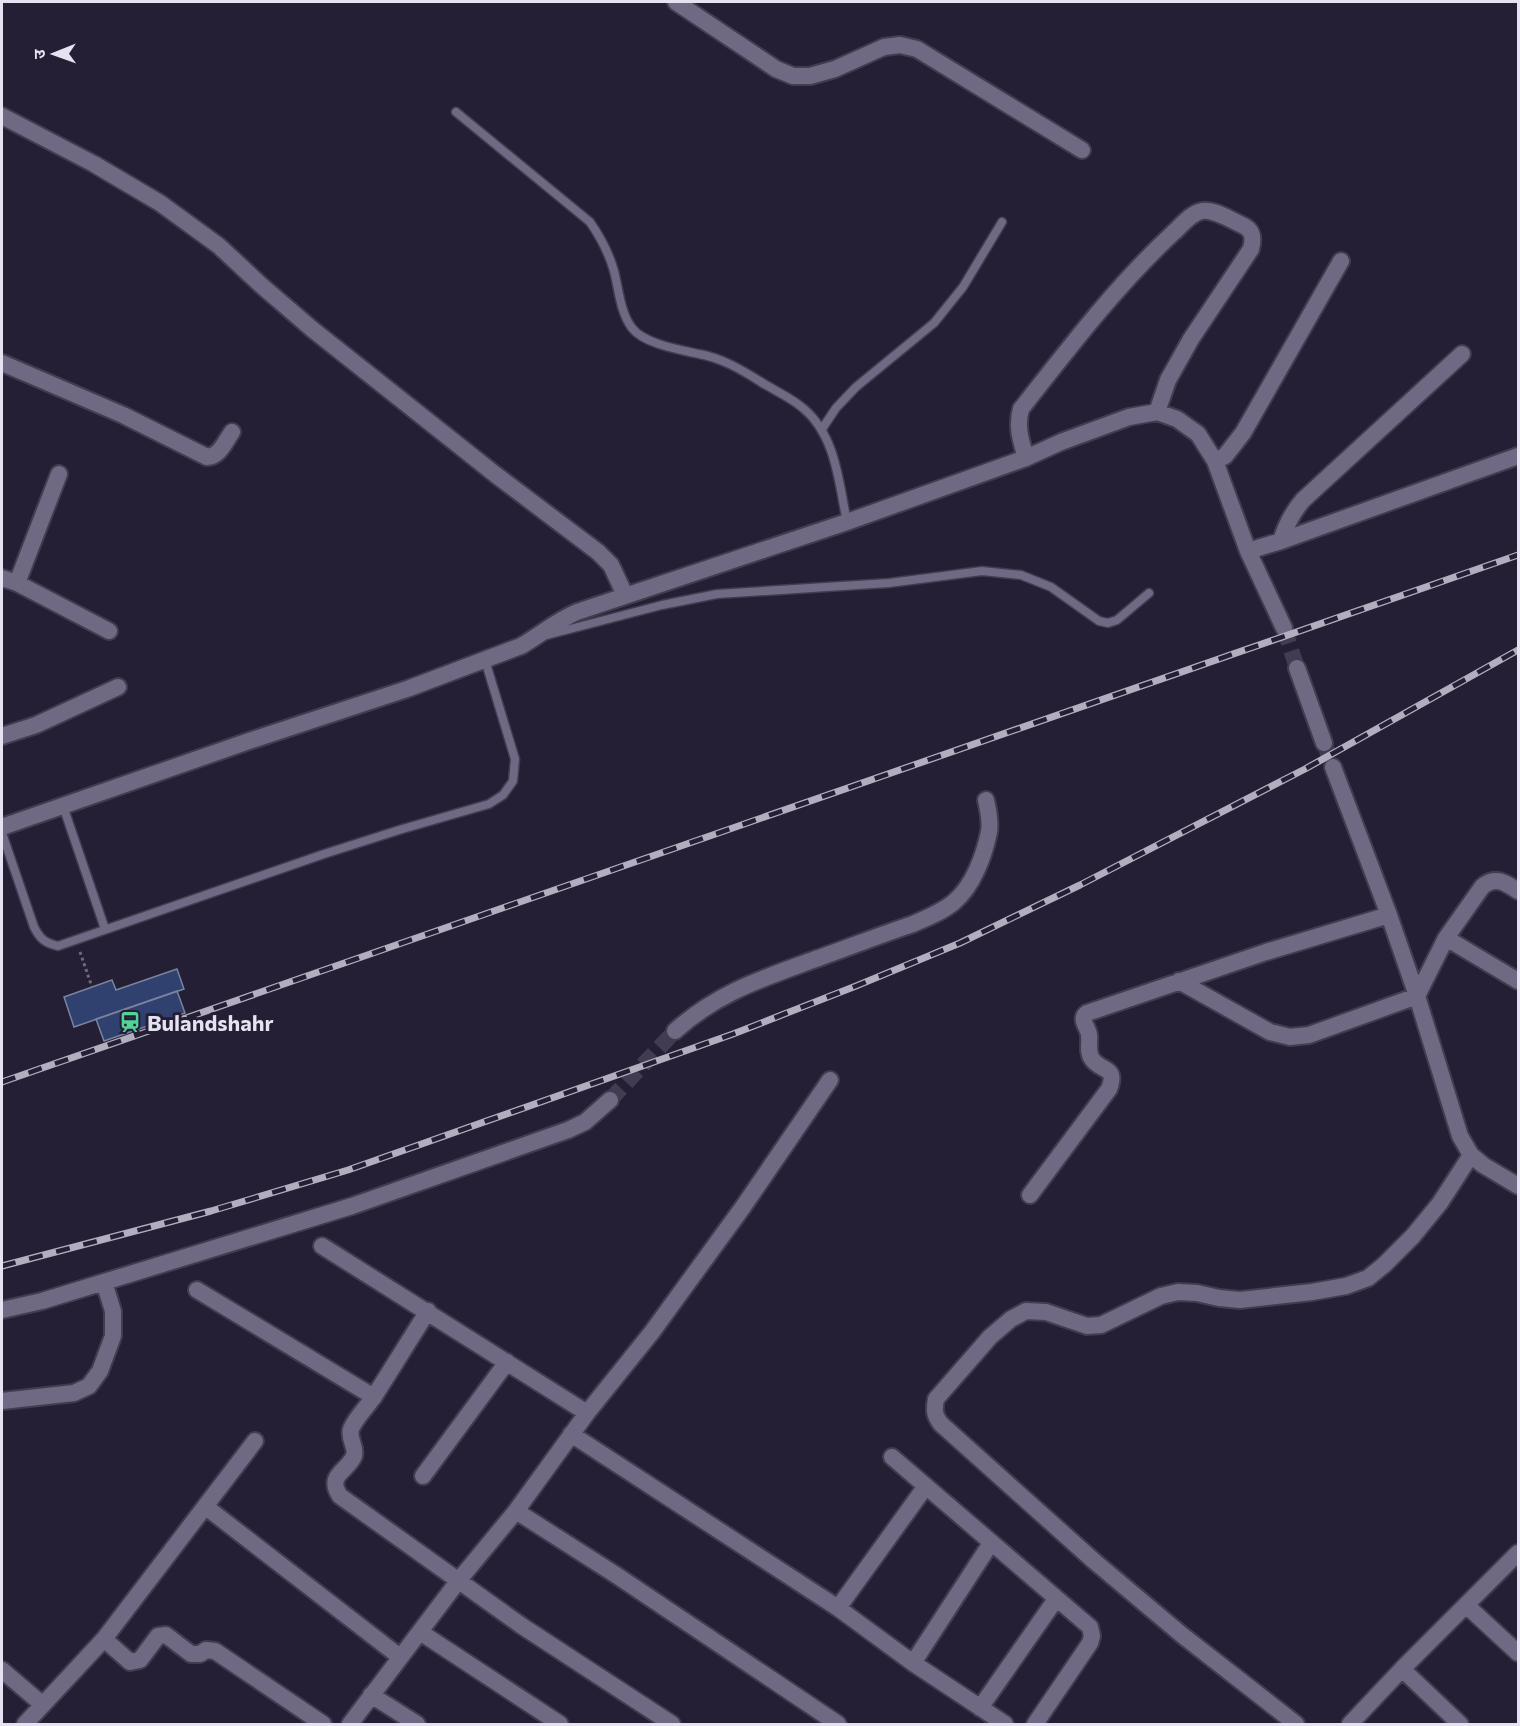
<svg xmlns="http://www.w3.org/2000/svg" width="1520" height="1726" viewBox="0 0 1520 1726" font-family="Commissioner,'Noto Sans Devanagari',sans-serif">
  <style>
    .building { fill: #30406f; stroke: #7a849e; stroke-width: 1.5 }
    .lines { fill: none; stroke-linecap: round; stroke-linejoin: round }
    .minor-tunnel { stroke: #413c51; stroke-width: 16; stroke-dasharray: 16 8; stroke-linecap: butt }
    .service-casing { stroke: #423c4f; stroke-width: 11 }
    .minor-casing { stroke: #423c4f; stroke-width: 20 }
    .path { stroke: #6e697d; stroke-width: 3; stroke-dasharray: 3 3; stroke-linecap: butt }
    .service { stroke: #6f6983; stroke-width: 8 }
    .minor { stroke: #6f6983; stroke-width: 16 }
    .rail-casing { stroke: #b2aebf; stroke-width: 7 }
    .rail { stroke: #241f35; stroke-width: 4.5; stroke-dasharray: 14; stroke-linecap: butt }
    .labels { text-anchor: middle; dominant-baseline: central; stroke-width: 6; stroke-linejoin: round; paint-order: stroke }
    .poi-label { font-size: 22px; font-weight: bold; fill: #e5e2f1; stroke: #241f35; text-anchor: start }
  </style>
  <rect width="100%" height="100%" fill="#241f35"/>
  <path class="building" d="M 177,969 L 184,989 L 74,1027 L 64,997 L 112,980 L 116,990 Z
    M 177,991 L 185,1013 L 104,1041 L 96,1019 Z"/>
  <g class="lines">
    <path class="minor-tunnel" d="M 1284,628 L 1297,668
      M 1324,743 L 1333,767
      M 610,1100 L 675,1031"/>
    <defs>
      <path id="service" d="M 456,112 L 590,222 C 601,238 609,253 614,271 C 619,290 620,312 632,328 C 644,344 681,350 699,354 C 722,358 742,370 761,382 C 775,391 792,398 804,409 C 836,436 839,484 847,522
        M 822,429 L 836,408 L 856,387 L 934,323 L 963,287 L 1002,222
        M 547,635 L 662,605 L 717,594 L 889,583 L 982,571 L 1021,575 L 1051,587 L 1099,621 L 1108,623 L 1117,620 L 1149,593
        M 63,806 L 105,929
        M 2,833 L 34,927 C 40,939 45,943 58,946 L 324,854 L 399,830 L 489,804 L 503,795 L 513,781 L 515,759 L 485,660"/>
      <path id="minor" d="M 676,2 L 776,69 L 793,76 L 810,76 L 835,69 L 884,47 L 900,45 L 917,49 L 1082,150
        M 2,116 L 94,164 L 160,203 L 219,246 L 262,286 L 312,329 L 496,475 L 598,552 L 611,565 L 625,595
        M 2,363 L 123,415 L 207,457 C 219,457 225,442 232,432
        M 1026,458 C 1021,441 1016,427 1021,409 C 1069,348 1116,286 1173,233 C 1181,226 1191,213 1202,211 C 1214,209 1229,219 1240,224 C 1253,229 1254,237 1251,249 L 1191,339 L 1168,380 L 1157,412
        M 1215,461 L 1225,456 L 1243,433 L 1341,261
        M 1281,541 C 1286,524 1292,513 1303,500 L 1462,354
        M 1248,551 L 1284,628
        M 2,578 L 17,583 L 109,631
        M 17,583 L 59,474
        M 1297,668 L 1324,743
        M 2,736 L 36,725 L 118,687
        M 1333,767 L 1389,915 L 1417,996 L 1460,1136 L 1471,1155 L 1483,1165 L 1518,1186
        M 2,827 L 249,741 L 407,689 L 521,646 C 540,635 556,621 577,612 L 847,522 L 1026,458 L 1061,442 L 1129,417 L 1157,412 L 1177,419 L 1198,434 L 1215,461 L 1248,551 L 1281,541 L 1518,456
        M 1446,938 L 1518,981
        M 1179,981 L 1270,1032 L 1290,1037 L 1309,1035 L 1417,996 L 1446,938 L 1482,887 C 1495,875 1506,883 1518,891
        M 675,1031 C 717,993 761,979 813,960 C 847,948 880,935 913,924 C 927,918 942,912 954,902 C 973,886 984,856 989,832 C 991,821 988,810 986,800
        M 1030,1195 L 1109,1089 C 1118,1066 1101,1072 1092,1059 C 1087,1052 1090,1044 1089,1035 C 1089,1030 1082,1022 1084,1017 C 1084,1015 1086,1014 1087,1013 L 1266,952 L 1389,915
        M 322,1246 L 587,1413
        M 197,1290 L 374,1397
        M 2,1310 L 42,1301 L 352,1206 L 568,1130 L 585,1122 L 610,1100
        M 428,1311 C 410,1339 393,1367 375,1395 C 368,1406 356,1417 351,1429 C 348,1439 357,1447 354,1456 C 347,1472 326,1475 340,1496 L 522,1626 L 672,1724
        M 2,1401 L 74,1393 L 89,1386 L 100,1371 L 113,1336 L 113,1311 L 104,1282
        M 571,1434 L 838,1608 L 913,1663 L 1005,1724
        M 892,1457 L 1090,1627 L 1092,1636 L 1090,1643 L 1035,1724
        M 423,1476 L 507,1362
        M 206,1507 L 400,1657
        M 516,1511 L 616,1575 L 838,1724
        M 1466,1605 L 1518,1653
        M 838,1608 L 926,1486
        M 420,1632 L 560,1724
        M 104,1639 L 130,1662 L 140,1660 L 158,1636 L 166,1635 L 191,1654 L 200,1654 L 206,1650 L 215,1651 L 323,1724
        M 913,1663 L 991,1543
        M 1402,1669 L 1460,1724
        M 2,1670 L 43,1705
        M 371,1695 L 417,1724
        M 980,1708 L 1056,1599
        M 25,1724 L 104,1639 L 255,1441
        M 350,1724 L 459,1580 L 516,1511 L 587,1413 L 652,1332 L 743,1207 L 830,1080
        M 1296,1724 L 1182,1635 L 1094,1561 L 941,1424 C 934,1415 934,1410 936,1399 L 990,1337 L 1011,1319 L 1026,1311 L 1046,1312 L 1087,1326 L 1101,1325 L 1161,1296 L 1178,1292 L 1197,1293 L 1219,1298 L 1240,1300 L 1312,1292 L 1346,1286 L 1368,1278 L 1384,1265 L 1413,1236 L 1440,1203 L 1471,1155
        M 1350,1724 L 1402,1669 L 1518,1553"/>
    </defs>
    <use href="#service" class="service-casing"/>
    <use href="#minor" class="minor-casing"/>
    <path class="path" d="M 80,952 L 92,987"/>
    <use href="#service" class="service"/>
    <use href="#minor" class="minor"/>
    <defs>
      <path id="rail" d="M 2,1082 L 1518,555
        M 2,1266 L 211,1211 L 348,1170 L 733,1034 L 856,986 L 960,943 L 1080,885 L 1305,769 L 1518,650"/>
    </defs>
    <use href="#rail" class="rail-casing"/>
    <use href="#rail" class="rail"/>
  </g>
  <defs>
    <symbol id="station-bare" viewBox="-9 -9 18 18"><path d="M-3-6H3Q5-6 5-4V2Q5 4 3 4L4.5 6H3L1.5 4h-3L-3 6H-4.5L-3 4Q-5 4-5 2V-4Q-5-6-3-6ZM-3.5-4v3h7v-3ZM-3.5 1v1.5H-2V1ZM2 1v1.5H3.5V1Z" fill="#53d396" stroke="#241f35" stroke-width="2.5" paint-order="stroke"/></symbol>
  </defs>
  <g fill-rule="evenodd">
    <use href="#station-bare" x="115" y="1007" width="30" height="30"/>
  </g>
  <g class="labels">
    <g class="poi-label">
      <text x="147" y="1022">Bulandshahr</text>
    </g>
  </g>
  <rect width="1520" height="1726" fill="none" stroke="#e5e2f1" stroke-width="6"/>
  <g transform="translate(54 54) rotate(269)" stroke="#241f35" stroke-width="4.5" paint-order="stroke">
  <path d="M0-4.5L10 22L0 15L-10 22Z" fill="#e5e2f1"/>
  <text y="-9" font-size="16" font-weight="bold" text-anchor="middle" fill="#e5e2f1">उ</text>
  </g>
</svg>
